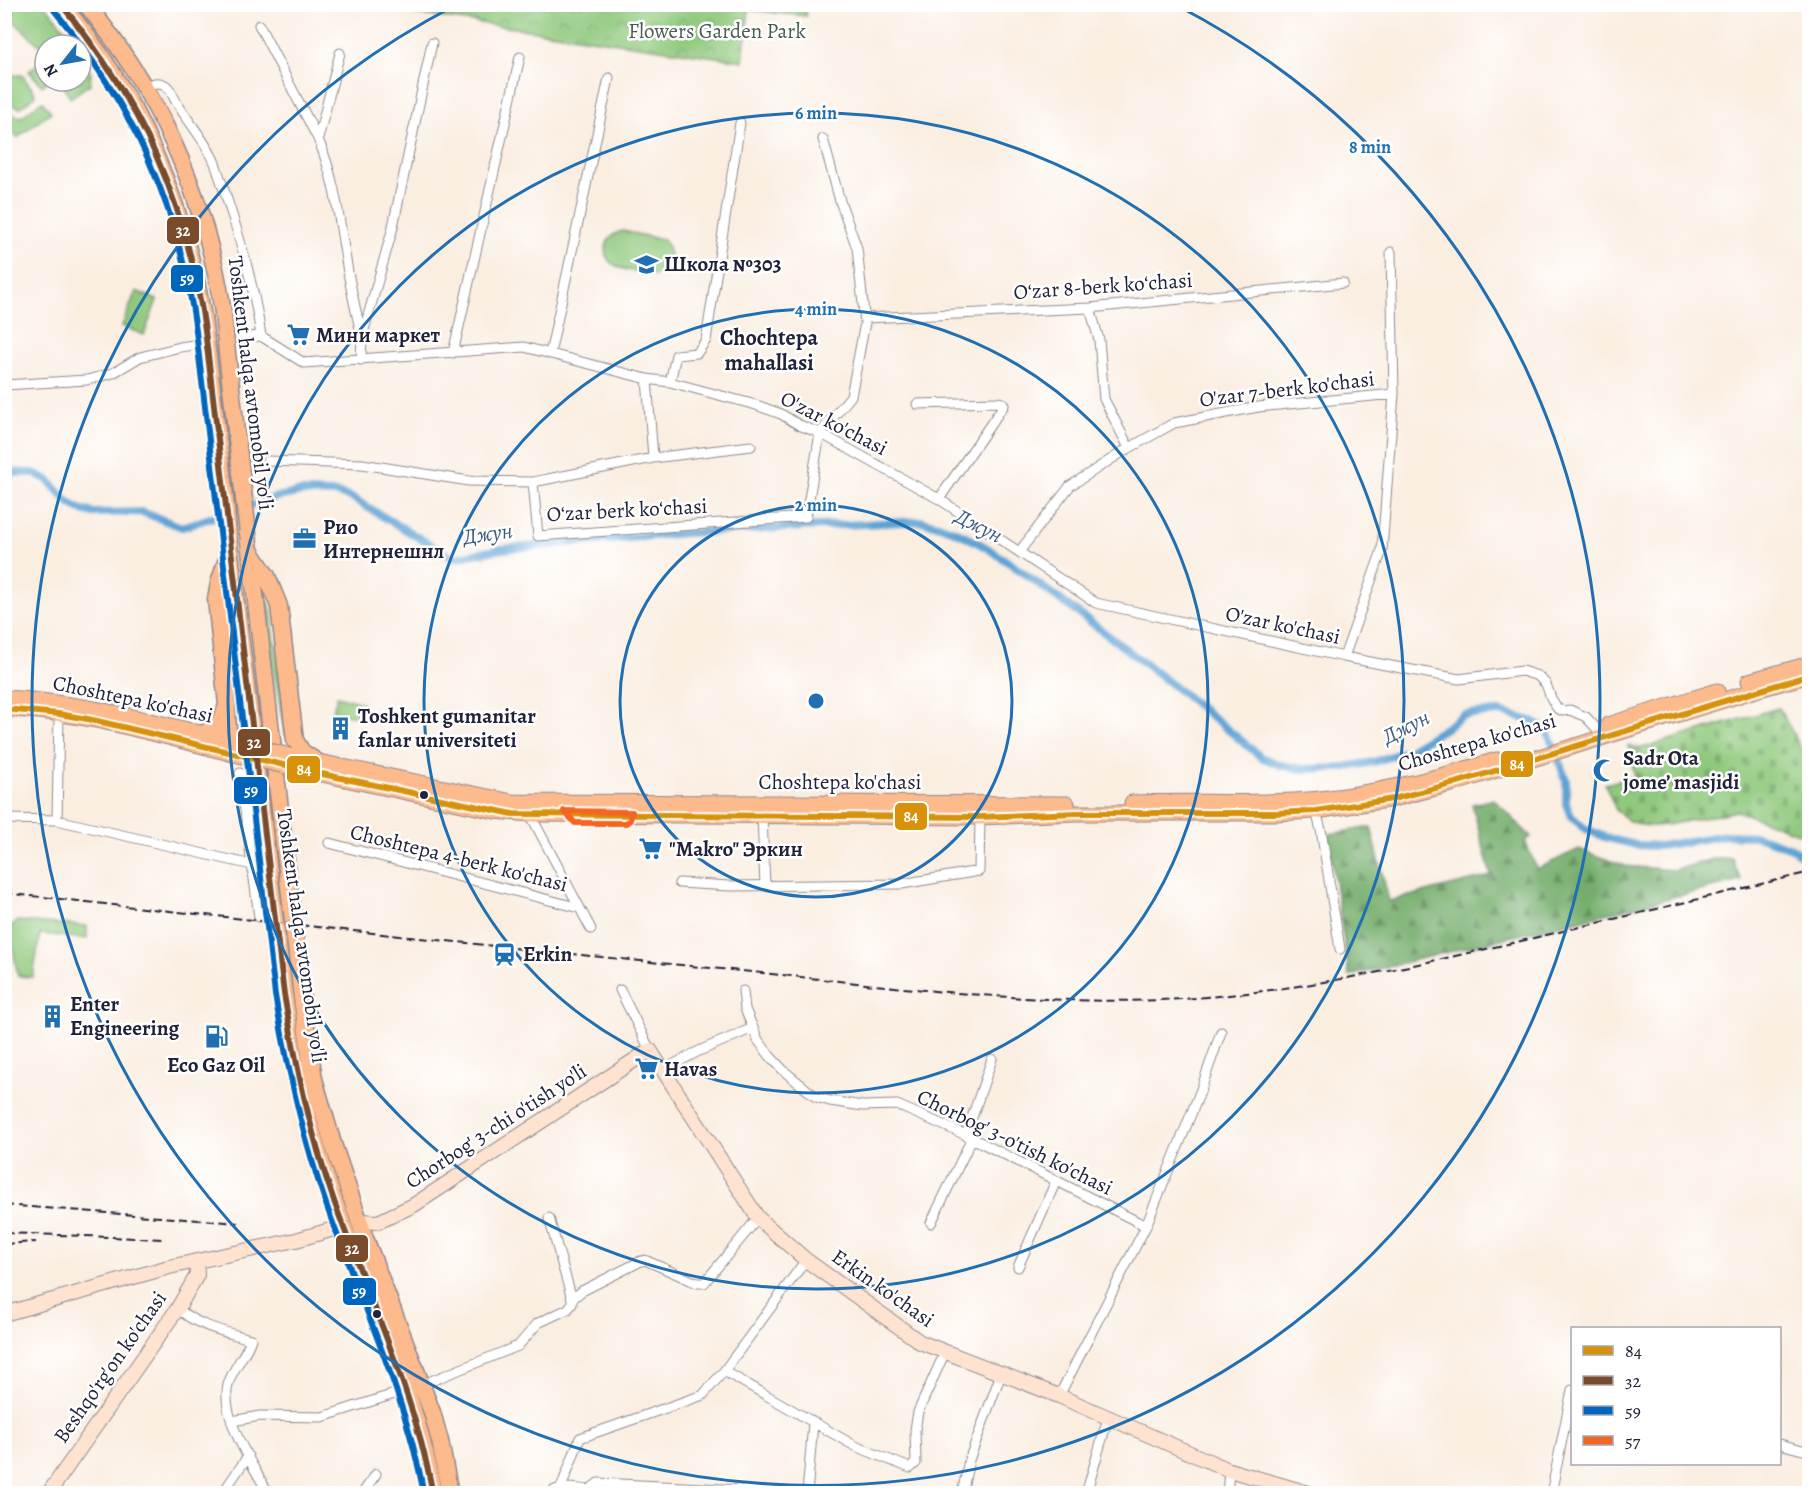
<svg xmlns="http://www.w3.org/2000/svg" width="1814" height="1498" viewBox="0 0 1814 1498" font-family="Alegreya,serif">
  <style>
    .green { fill: #90c97d; stroke: #59765c; stroke-width: 1.5 }
    .forest { fill: url(#forest-firs); stroke: #4b6854; stroke-width: 1.5 }
    .cemetery { fill: url(#cemetery-stones); stroke: #59765c; stroke-width: 1.5 }
    .park { fill: url(#park-crowns); stroke: #59765c; stroke-width: 1.5 }
    .lines { fill: none; stroke-linecap: round; stroke-linejoin: round }
    .canal { stroke: #5fa3d4; stroke-width: 8 }
    .street-casing { stroke: #8e888e; stroke-width: 11 }
    .secondary-casing { stroke: #8e888e; stroke-width: 16 }
    .primary-casing { stroke: #8e888e; stroke-width: 17 }
    .highway-casing { stroke: #8e888e; stroke-width: 19 }
    .street { stroke: #fff; stroke-width: 9 }
    .secondary { stroke: #fee3d1; stroke-width: 14 }
    .primary { stroke: #fcba8d; stroke-width: 15 }
    .highway { stroke: #fcba8d; stroke-width: 16 }
    .rail { stroke: #22223b; stroke-width: 2; stroke-dasharray: 9 4.5; stroke-linecap: butt }
    .primary-bridge-casing { stroke: #8e888e; stroke-width: 17; stroke-linecap: butt }
    .highway-bridge-casing { stroke: #8e888e; stroke-width: 19; stroke-linecap: butt }
    .primary-bridge { stroke: #fcba8d; stroke-width: 15 }
    .highway-bridge { stroke: #fcba8d; stroke-width: 16 }
    .bus-1-casing { stroke: #fff; stroke-width: 10 }
    .bus-2-casing { stroke: #fff; stroke-width: 10 }
    .bus-3-casing { stroke: #fff; stroke-width: 10 }
    .bus-4-casing { stroke: #fff; stroke-width: 10 }
    .bus-1 { stroke: #d79209; stroke-width: 6 }
    .bus-2 { stroke: #7a4b2a; stroke-width: 6 }
    .bus-3 { stroke: #0065bd; stroke-width: 6 }
    .bus-4 { stroke: #f26522; stroke-width: 6 }
    .ring { fill: none; stroke: #1f6fb2; stroke-width: 3 }
    .bus-dot { fill: #22223b; stroke: #fff; stroke-width: 2 }
    .labels { text-anchor: middle; dominant-baseline: central; stroke-width: 5; stroke-linejoin: round; paint-order: stroke }
    .park-label { font-size: 21px; fill: #485c52; stroke: #fff }
    .poi-label { font-size: 21px; font-weight: bold; fill: #22223b; stroke: #fff; text-anchor: start }
    .street-label { font-size: 21px; fill: #22223b; stroke: #fff }
    .neighbourhood-label { font-size: 22px; font-weight: bold; fill: #22223b; stroke: #fff }
    .water-label { font-size: 22px; font-style: italic; fill: #3d5c80; stroke: #fff }
    .centre { fill: #1f6fb2; stroke: #fff; stroke-width: 3 }
    .ring-label { font-size: 18px; text-anchor: middle; font-weight: bold; fill: #1f6fb2; stroke: #fff; stroke-width: 5; stroke-linejoin: round; paint-order: stroke }
    .line-badge { stroke: #fff; stroke-width: 2 }
    .badge-label { font-size: 16px; text-anchor: middle; font-weight: bold; fill: #fff }
  </style>
  <defs>
    <pattern id="forest-firs" width="22" height="20" patternUnits="userSpaceOnUse" patternTransform="scale(1.5)"><rect width="22" height="20" fill="#74ad6c"/><path d="M5 1l3.5 6h-7zM16 11l3.5 6h-7z" fill="#5f8c5a"/></pattern>
    <pattern id="cemetery-stones" width="16" height="16" patternUnits="userSpaceOnUse" patternTransform="scale(1.5)"><rect width="16" height="16" fill="#90c97d"/><path d="M2 7V4a2 2 0 0 1 4 0v3zM10 15v-3a2 2 0 0 1 4 0v3z" fill="#7cac6d"/></pattern>
    <pattern id="park-crowns" width="20" height="18" patternUnits="userSpaceOnUse" patternTransform="scale(1.5)"><rect width="20" height="18" fill="#90c97d"/><path d="M2 6a3 3 0 1 1 6 0M12 15a3 3 0 1 1 6 0" fill="none" stroke="#7cac6d"/></pattern>
  </defs>
  <rect width="100%" height="100%" fill="#fff"/>
  <filter id="ink" filterUnits="userSpaceOnUse"><feTurbulence type="fractalNoise" baseFrequency=".0167" numOctaves="2"/><feDisplacementMap in="SourceGraphic" scale="12" xChannelSelector="R" yChannelSelector="G"/><feConvolveMatrix kernelMatrix="1 2 1 2 8 2 1 2 1" color-interpolation-filters="sRGB"/></filter>
  <filter id="wash" filterUnits="userSpaceOnUse"><feTurbulence type="fractalNoise" baseFrequency=".008" numOctaves="4" result="noise"/><feDisplacementMap in="SourceGraphic" scale="24" xChannelSelector="R" yChannelSelector="G"/><feGaussianBlur stdDeviation="1.35" result="paint"/><feColorMatrix in="noise" values="0 0 0 0 0 0 0 0 0 0 0 0 0 0 0 0 0 1.4 0 .05"/><feComposite in="paint" operator="in"/></filter>
  <g filter="url(#wash)">
    <rect width="100%" height="100%" fill="#faeee1"/>
    <path class="green" d="M 4,5 L 16,5 L 18,7 L 20,5 L 45,5 L 72,38 L 67,41 L 39,45 L 5,13 Z
      M 81,56 L 91,73 L 90,84 L 70,98 L 61,81 L 81,81 Z
      M 43,59 L 45,62 L 45,81 L 49,81 L 42,86 L 29,71 Z
      M 13,75 L 22,75 L 35,93 L 35,96 L 20,108 L 5,103 L 5,81 Z
      M 42,101 L 51,112 L 17,138 L 5,123 L 5,119 L 12,114 L 21,117 Z
      M 623,231 L 664,240 C 675,258 671,265 655,275 C 639,272 600,270 606,247 C 608,238 614,233 623,231 Z
      M 136,291 L 157,300 L 144,335 L 122,326 Z
      M 261,580 L 271,609 L 286,722 L 285,735 L 267,637 Z
      M 337,696 L 363,703 L 359,717 L 333,711 Z
      M 18,921 L 87,926 L 87,939 L 40,934 L 33,977 L 18,976 L 9,928 Z"/>
    <path class="forest" d="M 1494,799 L 1531,837 L 1525,841 L 1537,869 L 1579,849 L 1625,866 L 1675,870 L 1713,859 L 1732,858 L 1741,881 L 1349,976 L 1328,834 L 1371,827 L 1389,901 L 1491,876 L 1472,804 Z"/>
    <path class="cemetery" d="M 1779,708 L 1809,763 L 1809,837 L 1737,811 L 1667,825 L 1653,826 L 1640,825 L 1629,821 L 1616,810 L 1605,784 L 1635,777 L 1628,746 L 1642,748 Z"/>
    <path class="park" d="M 355,5 L 807,5 L 806,16 L 749,10 L 743,61 Z"/>
    <g class="lines">
      <path class="canal" d="M 4,472 L 34,473 L 48,480 L 69,503 L 82,510 L 94,513 L 142,512 L 182,527 L 277,497 L 302,492 L 336,493 L 352,498 L 453,558 L 502,549 L 685,533 L 922,521 C 974,531 1017,569 1059,599 C 1129,650 1195,702 1261,757 L 1280,765 L 1303,769 L 1340,768 L 1374,762 L 1409,750 L 1447,727 L 1463,715 L 1499,712 L 1529,720 L 1539,725 L 1548,732 L 1566,780 L 1566,804 L 1571,816 L 1584,828 L 1604,837 L 1635,845 L 1660,846 L 1726,835 L 1757,836 L 1792,848 L 1810,861"/>
    </g>
  </g>
  <g filter="url(#ink)">
    <g class="lines">
      <defs>
        <path id="street" d="M 259,25 L 318,139 C 335,178 339,219 346,260 C 350,286 356,312 362,337
          M 145,86 C 151,84 157,81 163,84 C 170,86 173,97 177,103 C 189,123 206,141 215,163 C 234,219 253,277 261,336
          M 318,139 L 340,53
          M 1090,308 L 1099,340 L 1104,399 L 1129,448
          M 865,318 L 1090,308 L 1343,283
          M 453,353 L 520,57
          M 550,354 L 609,78
          M 361,360 L 362,337 L 392,231 L 432,43
          M 647,379 L 653,458
          M 670,382 L 676,355 L 697,353 L 706,340 L 740,123
          M 4,385 L 87,380 L 113,373 L 140,357 L 180,347 L 247,337 L 261,336 L 304,363 L 524,347 L 647,379 L 670,382 L 756,405 L 781,414 L 799,425 L 820,433 L 939,499 L 1096,603 L 1344,657 L 1459,679 L 1522,671 L 1538,676 L 1546,684 L 1551,698 L 1557,708 L 1563,711 L 1570,710 L 1586,717 L 1597,729
          M 917,404 L 997,402 L 1003,403 L 1004,405 L 939,499
          M 267,461 L 362,464 L 469,481 L 533,482 L 653,458 L 751,446
          M 533,482 L 538,536 L 806,517 L 820,433 L 851,396 L 865,323 L 857,248 L 840,201 L 823,139
          M 1019,552 L 1070,486 L 1124,451 L 1174,423 L 1258,407 L 1394,394
          M 1344,657 L 1382,550 L 1394,394 L 1391,252
          M 240,773 L 259,917
          M 530,811 L 530,814 L 591,929
          M 1316,811 L 1321,830 L 1340,949
          M 762,816 L 765,886
          M 4,819 L 57,820 L 252,865
          M 57,820 L 59,714
          M 329,843 L 580,908
          M 679,883 L 730,886 L 902,884 L 979,871 L 980,817
          M 620,990 L 650,1050
          M 743,991 L 745,1009 L 758,1040 L 770,1056 L 784,1071 L 816,1097 L 830,1101 L 863,1106 L 897,1105 L 966,1135 L 1146,1226
          M 663,1070 L 699,1051 L 753,1028
          M 549,1218 L 572,1299
          M 931,1223 L 971,1140 L 966,1135 L 992,1059
          M 1018,1267 L 1056,1181
          M 178,1308 C 193,1325 229,1333 251,1339 C 246,1355 232,1369 228,1385 C 220,1417 253,1466 269,1494
          M 724,1371 L 855,1446 L 910,1468 L 916,1463 L 915,1430 L 918,1412 L 945,1352
          M 421,1385 L 518,1346 L 538,1323 L 568,1309 L 572,1304 L 572,1299 L 582,1291 L 641,1261 L 645,1260 L 697,1283 L 704,1283 L 758,1218
          M 1059,1396 L 1146,1226 L 1200,1092 L 1221,1032
          M 232,1421 L 260,1416 L 322,1417 L 407,1390
          M 1780,1444 L 1810,1452
          M 561,1488 L 580,1438 L 703,1395 L 724,1371 L 806,1260
          M 222,1494 L 248,1456
          M 362,1494 L 376,1474
          M 549,1494 C 559,1484 576,1489 589,1490 L 598,1483 L 807,1493
          M 807,1494 L 813,1423
          M 962,1494 L 969,1460 L 1001,1374
          M 1086,1494 L 1108,1418
          M 1227,1494 L 1229,1470
          M 1551,1494 L 1572,1390"/>
        <path id="secondary" d="M 359,1221 L 378,1222 L 414,1205 L 650,1050 L 758,1218 L 806,1260 L 920,1342 L 1059,1396 L 1229,1470 L 1312,1494
          M 4,1314 L 169,1267 L 296,1240 L 344,1226
          M 48,1494 L 178,1308 L 197,1275 L 196,1261"/>
        <path id="primary" d="M 1749,681 L 1810,664
          M 4,698 C 83,702 160,723 235,742
          M 4,709 C 79,710 161,736 234,754
          M 1608,725 L 1717,691
          M 309,760 L 512,802 L 1067,804
          M 289,767 L 495,811 L 530,814 L 980,817 L 1077,813 L 1275,813 L 1316,811 L 1393,799 L 1455,783 L 1763,688 L 1810,675
          M 1132,803 C 1186,801 1240,804 1294,801 C 1363,797 1431,780 1497,760"/>
        <path id="highway" d="M 61,4 C 138,92 183,202 203,316
          M 86,4 C 161,95 206,197 223,313
          M 227,353 L 302,998 L 314,1079 L 333,1144 L 365,1238 L 432,1412 L 440,1441 L 450,1494
          M 208,356 L 224,488 L 230,552 L 284,994 C 288,1018 291,1042 296,1066 C 308,1127 328,1186 350,1244 C 381,1326 420,1406 433,1494
          M 251,552 L 267,576 L 279,606 L 295,740 L 302,752 L 319,763
          M 227,709 L 229,752
          M 202,734 C 216,729 223,719 227,705 L 216,599 L 219,583 L 228,556"/>
      </defs>
      <use href="#street" class="street-casing"/>
      <use href="#secondary" class="secondary-casing"/>
      <use href="#primary" class="primary-casing"/>
      <use href="#highway" class="highway-casing"/>
      <use href="#street" class="street"/>
      <use href="#secondary" class="secondary"/>
      <use href="#primary" class="primary"/>
      <use href="#highway" class="highway"/>
      <path class="rail" d="M 4,893 C 254,920 503,948 752,972 C 894,986 1038,1007 1181,999 C 1304,991 1423,964 1542,936 C 1631,915 1721,894 1810,872
        M 4,1205 L 238,1223
        M 4,1233 L 164,1239
        M 4,1244 L 36,1242"/>
      <defs>
        <path id="primary-bridge" d="M 235,742 L 290,756
          M 234,754 L 289,767"/>
        <path id="highway-bridge" d="M 223,313 L 227,353
          M 203,316 L 208,356"/>
      </defs>
      <use href="#primary-bridge" class="primary-bridge-casing"/>
      <use href="#highway-bridge" class="highway-bridge-casing"/>
      <use href="#primary-bridge" class="primary-bridge"/>
      <use href="#highway-bridge" class="highway-bridge"/>
      <defs>
        <path id="bus-1" d="M 4,709 L 59,714 L 93,720 L 322,774 L 513,814 L 980,817 L 1077,813 L 1275,813 L 1316,811 L 1393,799 L 1455,783 L 1810,675"/>
        <path id="bus-2" d="M 61,4 C 142,103 187,204 205,330 L 284,994 C 296,1065 310,1133 334,1201 C 369,1299 414,1391 433,1494"/>
        <path id="bus-3" d="M 54,10 C 134,107 179,206 196,331 L 275,995 C 287,1067 302,1135 326,1204 C 360,1300 405,1392 424,1494"/>
        <path id="bus-4" d="M 564,811 L 632,812 L 630,820 L 626,823 L 575,823 Z"/>
      </defs>
      <use href="#bus-1" class="bus-1-casing"/>
      <use href="#bus-2" class="bus-2-casing"/>
      <use href="#bus-3" class="bus-3-casing"/>
      <use href="#bus-4" class="bus-4-casing"/>
      <use href="#bus-1" class="bus-1"/>
      <use href="#bus-2" class="bus-2"/>
      <use href="#bus-3" class="bus-3"/>
      <use href="#bus-4" class="bus-4"/>
    </g>
  </g>
  <g class="ring">
    <circle cx="816" cy="701" r="196"/>
    <circle cx="816" cy="701" r="392"/>
    <circle cx="816" cy="701" r="588"/>
    <path d="M1178 6A784 784 0 1 1 454 6"/>
  </g>
  <defs>
    <symbol id="school-bare" viewBox="-9 -9 18 18"><path d="M0-5L7-2L0 1L-7-2ZM-4 1L0 2.5L4 1V4Q0 6-4 4Z" fill="#1f6fb2" stroke="#fff" stroke-width="2.5" paint-order="stroke"/></symbol>
    <symbol id="supermarket-bare" viewBox="-9 -9 18 18"><path d="M-6-5.5h2.5l.6 2H6L4.5 2H-2.5L-4.4-4H-6ZM-1.5 3.2a1.3 1.3 0 1 0 .1 0ZM3 3.2a1.3 1.3 0 1 0 .1 0Z" fill="#1f6fb2" stroke="#fff" stroke-width="2.5" paint-order="stroke"/></symbol>
    <symbol id="office-bare" viewBox="-9 -9 18 18"><path d="M-6-3h4V-5.5h4V-3h4V5H-6ZM-1-4.5V-3h2v-1.5ZM-6 0V1H6V0Z" fill="#1f6fb2" stroke="#fff" stroke-width="2.5" paint-order="stroke"/></symbol>
    <symbol id="building-bare" viewBox="-9 -9 18 18"><path d="M-4-6H4V6H1V3H-1V6H-4ZM-2.5-4.3h1.7v1.8h-1.7ZM.8-4.3h1.7v1.8H.8ZM-2.5-1h1.7V.8h-1.7ZM.8-1h1.7V.8H.8Z" fill="#1f6fb2" stroke="#fff" stroke-width="2.5" paint-order="stroke"/></symbol>
    <symbol id="mosque-bare" viewBox="-9 -9 18 18"><path d="M3.5-4.9A6 6 0 1 0 3.5 4.9A5 5 0 1 1 3.5-4.9Z" fill="#1f6fb2" stroke="#fff" stroke-width="2.5" paint-order="stroke"/></symbol>
    <symbol id="station-bare" viewBox="-9 -9 18 18"><path d="M-3-6H3Q5-6 5-4V2Q5 4 3 4L4.5 6H3L1.5 4h-3L-3 6H-4.5L-3 4Q-5 4-5 2V-4Q-5-6-3-6ZM-3.5-4v3h7v-3ZM-3.5 1v1.5H-2V1ZM2 1v1.5H3.5V1Z" fill="#1f6fb2" stroke="#fff" stroke-width="2.5" paint-order="stroke"/></symbol>
    <symbol id="fuel-bare" viewBox="-9 -9 18 18"><path d="M-5.5-6h7V0h2V4h1.3V-2.5L3-4.5l.8-.8L6-3V5H2.5V1h-1V6h-7ZM-4.2-4.7v3.2H.2V-4.7Z" fill="#1f6fb2" stroke="#fff" stroke-width="2.5" paint-order="stroke"/></symbol>
  </defs>
  <g fill-rule="evenodd">
    <use href="#school-bare" x="630" y="248" width="33" height="33"/>
    <use href="#supermarket-bare" x="282" y="318" width="33" height="33"/>
    <use href="#office-bare" x="288" y="522" width="33" height="33"/>
    <use href="#building-bare" x="324" y="712" width="33" height="33"/>
    <use href="#mosque-bare" x="1588" y="754" width="33" height="33"/>
    <use href="#supermarket-bare" x="634" y="832" width="33" height="33"/>
    <use href="#station-bare" x="488" y="938" width="33" height="33"/>
    <use href="#building-bare" x="36" y="1000" width="33" height="33"/>
    <use href="#fuel-bare" x="200" y="1020" width="33" height="33"/>
    <use href="#supermarket-bare" x="630" y="1052" width="33" height="33"/>
  </g>
  <g class="bus-dot">
    <circle cx="424" cy="795" r="5"/>
    <circle cx="377" cy="1314" r="5"/>
  </g>
  <g class="labels">
    <g class="park-label">
      <text x="717" y="31">Flowers Garden Park</text>
    </g>
    <g class="poi-label">
      <text x="664" y="264">Школа №303</text>
      <text x="316" y="335">Мини маркет</text>
      <text x="323" y="527">Рио<tspan x="323" dy="24">Интернешнл</tspan></text>
      <text x="358" y="716">Toshkent gumanitar<tspan x="358" dy="24">fanlar universiteti</tspan></text>
      <text x="1623" y="758">Sadr Ota<tspan x="1623" dy="24">jome’ masjidi</tspan></text>
      <text x="669" y="849">"Makro" Эркин</text>
      <text x="523" y="954">Erkin</text>
      <text x="70" y="1004">Enter<tspan x="70" dy="24">Engineering</tspan></text>
      <text x="216" y="1065" text-anchor="middle">Eco Gaz Oil</text>
      <text x="664" y="1069">Havas</text>
    </g>
    <g class="street-label">
      <text transform="translate(1103 286) rotate(-4)">Oʻzar 8-berk koʻchasi</text>
      <text transform="translate(251 383) rotate(83)">Toshkent halqa avtomobil yo'li</text>
      <text transform="translate(1287 389) rotate(-7)">O'zar 7-berk ko'chasi</text>
      <text transform="translate(834 423) rotate(27)">O'zar ko'chasi</text>
      <text transform="translate(627 510) rotate(-3)">Oʻzar berk koʻchasi</text>
      <text transform="translate(1283 625) rotate(12)">O'zar ko'chasi</text>
      <text transform="translate(133 699) rotate(12)">Choshtepa ko'chasi</text>
      <text transform="translate(1477 742) rotate(-16)">Choshtepa ko'chasi</text>
      <text x="840" y="782">Choshtepa ko'chasi</text>
      <text transform="translate(459 858) rotate(14)">Choshtepa 4-berk ko'chasi</text>
      <text transform="translate(302 936) rotate(82)">Toshkent halqa avtomobil yo'li</text>
      <text transform="translate(496 1126) rotate(-33)">Chorbog' 3-chi o'tish yo'li</text>
      <text transform="translate(1015 1142) rotate(26)">Chorbog' 3-o'tish ko'chasi</text>
      <text transform="translate(883 1288) rotate(35)">Erkin ko'chasi</text>
      <text transform="translate(110 1367) rotate(-55)">Beshqo'rg'on ko'chasi</text>
    </g>
    <g class="neighbourhood-label">
      <text x="769" y="338">Chochtepa<tspan x="769" dy="25">mahallasi</tspan></text>
    </g>
    <g class="water-label">
      <text transform="translate(979 526) rotate(27)">Джун</text>
      <text transform="translate(488 534) rotate(-8)">Джун</text>
      <text transform="translate(1406 727) rotate(-27)">Джун</text>
    </g>
  </g>
  <circle cx="816" cy="701" r="9" class="centre"/>
  <g class="ring-label">
    <text x="816" y="119">6 min</text>
    <text x="1370" y="153">8 min</text>
    <text x="816" y="315">4 min</text>
    <text x="816" y="511">2 min</text>
  </g>
  <g class="line-badge">
    <rect x="166" y="216" width="34" height="29" rx="6" fill="#7a4b2a"/>
    <rect x="170" y="264" width="34" height="29" rx="6" fill="#0065bd"/>
    <rect x="237" y="728" width="34" height="29" rx="6" fill="#7a4b2a"/>
    <rect x="1500" y="750" width="34" height="28" rx="6" fill="#d79209"/>
    <rect x="286" y="755" width="35" height="29" rx="6" fill="#d79209"/>
    <rect x="233" y="776" width="35" height="29" rx="6" fill="#0065bd"/>
    <rect x="894" y="802" width="34" height="29" rx="6" fill="#d79209"/>
    <rect x="335" y="1234" width="34" height="29" rx="6" fill="#7a4b2a"/>
    <rect x="342" y="1277" width="35" height="29" rx="6" fill="#0065bd"/>
  </g>
  <g class="badge-label">
    <text x="183" y="236">32</text>
    <text x="187" y="284">59</text>
    <text x="254" y="748">32</text>
    <text x="1517" y="770">84</text>
    <text x="304" y="775">84</text>
    <text x="251" y="796">59</text>
    <text x="911" y="822">84</text>
    <text x="352" y="1254">32</text>
    <text x="359" y="1297">59</text>
  </g>
  <rect width="1814" height="1498" fill="none" stroke="#fff" stroke-width="24"/>
  <rect x="1571" y="1327" width="210" height="138" fill="#ffffff" stroke="#a7a7b1" stroke-width="1.5"/>
  <rect x="1583" y="1346" width="30" height="9" fill="#d79209" stroke="#a7a7b1" stroke-width="1.5"/>
  <text x="1625" y="1357" font-size="18" fill="#22223b">84</text>
  <rect x="1583" y="1376" width="30" height="9" fill="#7a4b2a" stroke="#a7a7b1" stroke-width="1.5"/>
  <text x="1625" y="1387" font-size="18" fill="#22223b">32</text>
  <rect x="1583" y="1406" width="30" height="9" fill="#0065bd" stroke="#a7a7b1" stroke-width="1.5"/>
  <text x="1625" y="1417" font-size="18" fill="#22223b">59</text>
  <rect x="1583" y="1436" width="30" height="9" fill="#f26522" stroke="#a7a7b1" stroke-width="1.5"/>
  <text x="1625" y="1447" font-size="18" fill="#22223b">57</text>
  <g transform="translate(63 63) rotate(239)"><circle r="28" fill="#ffffff" stroke="#a7a7b1" stroke-width="1.5"/>
  <path d="M0-4.5L10 22L0 15L-10 22Z" fill="#1f6fb2"/>
  <text y="-9" font-size="16" font-weight="bold" text-anchor="middle" fill="#22223b">N</text>
  </g>
</svg>
